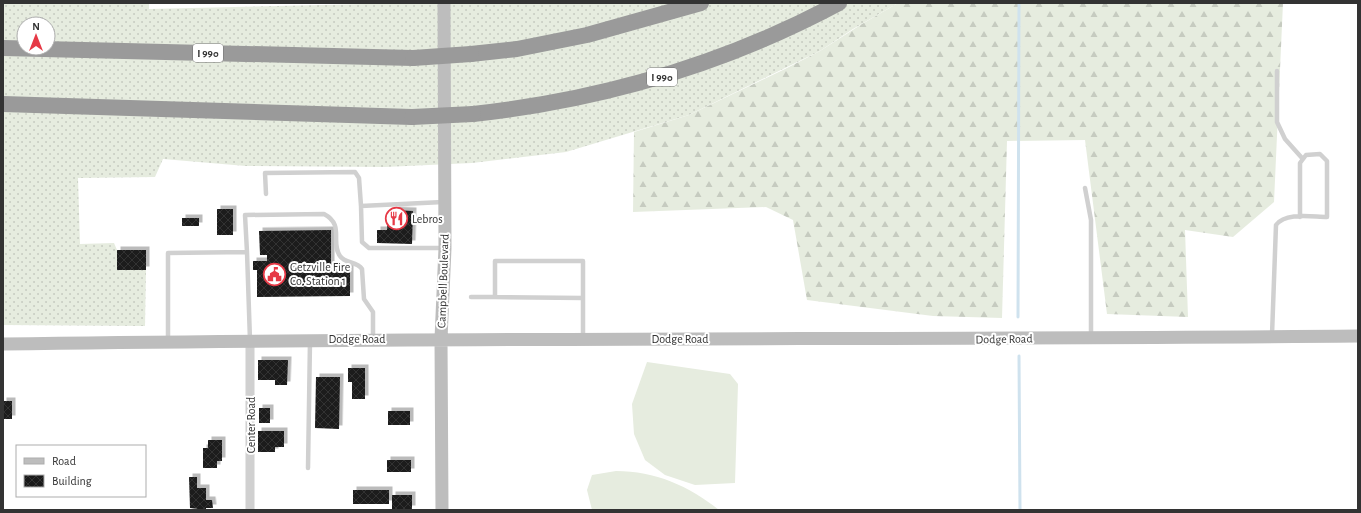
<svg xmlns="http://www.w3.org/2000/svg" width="1361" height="513" viewBox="0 0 1361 513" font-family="'Alegreya Sans',sans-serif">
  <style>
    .grass { fill: url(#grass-dots); fill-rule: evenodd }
    .forest { fill: url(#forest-firs) }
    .pitch { fill: #e6ecdf }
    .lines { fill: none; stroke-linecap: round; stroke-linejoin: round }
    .stream { stroke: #cfe2ee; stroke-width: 3 }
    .building { fill: url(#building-cross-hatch); filter: url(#shadow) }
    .lane { stroke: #d0d0d0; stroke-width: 4.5 }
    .street { stroke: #d0d0d0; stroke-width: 9 }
    .secondary { stroke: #bdbdbd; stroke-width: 13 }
    .highway { stroke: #9a9a9a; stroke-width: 16 }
    .highway-bridge { stroke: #9a9a9a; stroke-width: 16 }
    .labels { text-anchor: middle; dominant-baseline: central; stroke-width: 4; stroke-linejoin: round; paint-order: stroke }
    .shield { fill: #fff; stroke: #707070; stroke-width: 1 }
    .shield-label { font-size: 11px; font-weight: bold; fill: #333 }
    .poi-label { font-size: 12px; fill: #333; stroke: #fff; text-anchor: start }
    .street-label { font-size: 12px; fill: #333; stroke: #fff }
  </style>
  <defs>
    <pattern id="grass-dots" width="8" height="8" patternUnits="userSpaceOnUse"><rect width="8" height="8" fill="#e6ecdf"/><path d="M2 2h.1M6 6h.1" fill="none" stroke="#c6cbc0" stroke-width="1.8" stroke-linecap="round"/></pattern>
    <pattern id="forest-firs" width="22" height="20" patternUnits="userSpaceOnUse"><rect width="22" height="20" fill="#e6ecdf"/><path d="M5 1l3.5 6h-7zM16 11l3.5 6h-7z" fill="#c6cbc0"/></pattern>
    <pattern id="building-cross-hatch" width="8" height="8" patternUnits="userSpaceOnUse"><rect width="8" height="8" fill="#1a1a1a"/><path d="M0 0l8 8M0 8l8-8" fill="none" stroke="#333"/></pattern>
    <filter id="shadow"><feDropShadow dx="3.5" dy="-3.5" stdDeviation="0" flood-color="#0004"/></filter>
  </defs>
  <rect width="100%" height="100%" fill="#fff"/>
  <path class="grass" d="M 3,3 L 149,3 L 149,9 L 410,3 L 898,3 L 853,29 L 820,51 L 689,115 L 566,152 L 472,163 L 385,167 L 246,166 L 163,159 L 155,177 L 78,178 L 80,244 L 114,243 L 117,250 L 117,270 L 146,270 L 145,326 L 3,325 ZM 24,24 L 48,24 L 48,48 L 24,48 Z"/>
  <path class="forest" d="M 898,3 L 1283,3 L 1274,202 L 1233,237 L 1185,230 L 1188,317 L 1107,314 L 1085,140 L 1007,141 L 1002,318 L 933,316 L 807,300 L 793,220 L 766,207 L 633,212 L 634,132 L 689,115 L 785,69 L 820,51 L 862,24 Z"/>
  <path class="pitch" d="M 647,362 L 730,374 L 738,384 L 735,483 L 695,485 L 665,475 L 645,460 L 634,434 L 632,404 Z
    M 616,471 C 655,471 689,486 719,510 L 592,510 L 587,490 L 592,475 Z"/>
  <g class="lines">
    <path class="stream" d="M 1018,317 L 1019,3
      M 1019,356 L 1020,510"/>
  </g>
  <path class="building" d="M 217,209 L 233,209 L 233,235 L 217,235 Z
    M 395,210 L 413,211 L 412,244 L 377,243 L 377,230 L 387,230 L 388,216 L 395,216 Z
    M 182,218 L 199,218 L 199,226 L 182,226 Z
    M 331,230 L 331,267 L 350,267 L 350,296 L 257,297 L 257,270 L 253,270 L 253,261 L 267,261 L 267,255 L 260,255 L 259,231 Z
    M 117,250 L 146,250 L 146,270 L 117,270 Z
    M 258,360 L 288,360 L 287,385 L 275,385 L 275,380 L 258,380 Z
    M 348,368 L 365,368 L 365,399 L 352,399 L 352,382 L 348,382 Z
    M 316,377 L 340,377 L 339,429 L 315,428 Z
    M 3,401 L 12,401 L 12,419 L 3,419 Z
    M 259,408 L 270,408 L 270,423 L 259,423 Z
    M 388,411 L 410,411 L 410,425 L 388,425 Z
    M 258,431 L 284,431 L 284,447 L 275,447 L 275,452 L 258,452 Z
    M 208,440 L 222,440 L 222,461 L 217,461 L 217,468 L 203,468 L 203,448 L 208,448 Z
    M 387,460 L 411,460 L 411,472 L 387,472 Z
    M 189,477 L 197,477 L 197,488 L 206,488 L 206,500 L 212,500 L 213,508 L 206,508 L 206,510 L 190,508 Z
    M 353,490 L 389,490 L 389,504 L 353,504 Z
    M 392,495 L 412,495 L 412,509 L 392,509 Z"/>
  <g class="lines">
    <path class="lane" d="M 1277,71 L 1277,122 L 1285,139 L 1302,158
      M 1085,188 L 1091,220 L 1091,336
      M 266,194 L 265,173 L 355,172 L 359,178 L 361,206
      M 443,202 L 361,206 L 362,242 L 369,248 L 443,248
      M 247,252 L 245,215 L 324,214 C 345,225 330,242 340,256 C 345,264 357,261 362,269 L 364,299 L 373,312 L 373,338
      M 471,297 L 495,297 L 495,261 L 583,261 L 583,338
      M 495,297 L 583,298
      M 1272,335 L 1276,225 C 1286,212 1312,217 1327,217 L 1327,161 L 1320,154 L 1306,155 L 1300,163 L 1300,217
      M 168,340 L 168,253 L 247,252 L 250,340
      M 308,468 L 310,341"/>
    <path class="street" d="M 250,510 L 250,340"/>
    <path class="secondary" d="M 3,344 C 455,337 906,340 1358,336
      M 442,510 L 441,339 L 445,248 L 444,3"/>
    <path class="highway" d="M 3,48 L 413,58
      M 471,54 L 517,49 L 587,35 L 701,3
      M 3,104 L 412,117
      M 473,114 C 602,100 725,64 839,3"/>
    <path class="highway-bridge" d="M 413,58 L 471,54
      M 412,117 L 473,114"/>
  </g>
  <defs>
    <symbol id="restaurant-ring" viewBox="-11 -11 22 22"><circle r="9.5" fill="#fff" stroke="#e63946" stroke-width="1.5"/><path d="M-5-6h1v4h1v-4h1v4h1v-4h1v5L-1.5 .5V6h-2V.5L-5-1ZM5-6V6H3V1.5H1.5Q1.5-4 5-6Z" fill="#e63946"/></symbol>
    <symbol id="civic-ring" viewBox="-11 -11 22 22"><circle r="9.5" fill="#fff" stroke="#e63946" stroke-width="1.5"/><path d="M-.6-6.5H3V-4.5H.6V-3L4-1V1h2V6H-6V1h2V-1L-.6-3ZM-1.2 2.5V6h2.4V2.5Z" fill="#e63946"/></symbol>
  </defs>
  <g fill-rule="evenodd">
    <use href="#restaurant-ring" x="384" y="206" width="25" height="25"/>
    <use href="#civic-ring" x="262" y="262" width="25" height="25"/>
  </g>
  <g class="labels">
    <g class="shield">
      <rect x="193" y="44" width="30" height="18" rx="3"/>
      <rect x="647" y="68" width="30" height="18" rx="3"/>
    </g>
    <g class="shield-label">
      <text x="208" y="53">I 990</text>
      <text x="662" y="77">I 990</text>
    </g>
    <g class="poi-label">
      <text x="412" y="219">Lebros</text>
      <text x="290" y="267">Getzville Fire<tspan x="290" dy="14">Co. Station 1</tspan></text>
    </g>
    <g class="street-label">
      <text transform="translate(443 281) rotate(-88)">Campbell Boulevard</text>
      <text x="357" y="339">Dodge Road</text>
      <text x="680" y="339">Dodge Road</text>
      <text transform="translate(1004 339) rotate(-1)">Dodge Road</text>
      <text transform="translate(251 425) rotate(-90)">Center Road</text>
    </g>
  </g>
  <rect width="1361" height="513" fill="none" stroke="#333333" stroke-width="8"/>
  <rect x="16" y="445" width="130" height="52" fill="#ffffff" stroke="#adadad"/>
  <rect x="24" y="458" width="20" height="6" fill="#bdbdbd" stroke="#adadad"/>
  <text x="52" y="465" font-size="12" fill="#333333">Road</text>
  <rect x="24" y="475" width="20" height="12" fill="url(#building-cross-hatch)" stroke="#adadad"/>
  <text x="52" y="485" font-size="12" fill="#333333">Building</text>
  <g transform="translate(36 36)"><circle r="19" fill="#ffffff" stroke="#adadad"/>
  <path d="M0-3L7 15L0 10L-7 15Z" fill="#e63946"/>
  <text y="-6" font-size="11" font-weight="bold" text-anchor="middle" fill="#333333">N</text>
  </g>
</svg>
